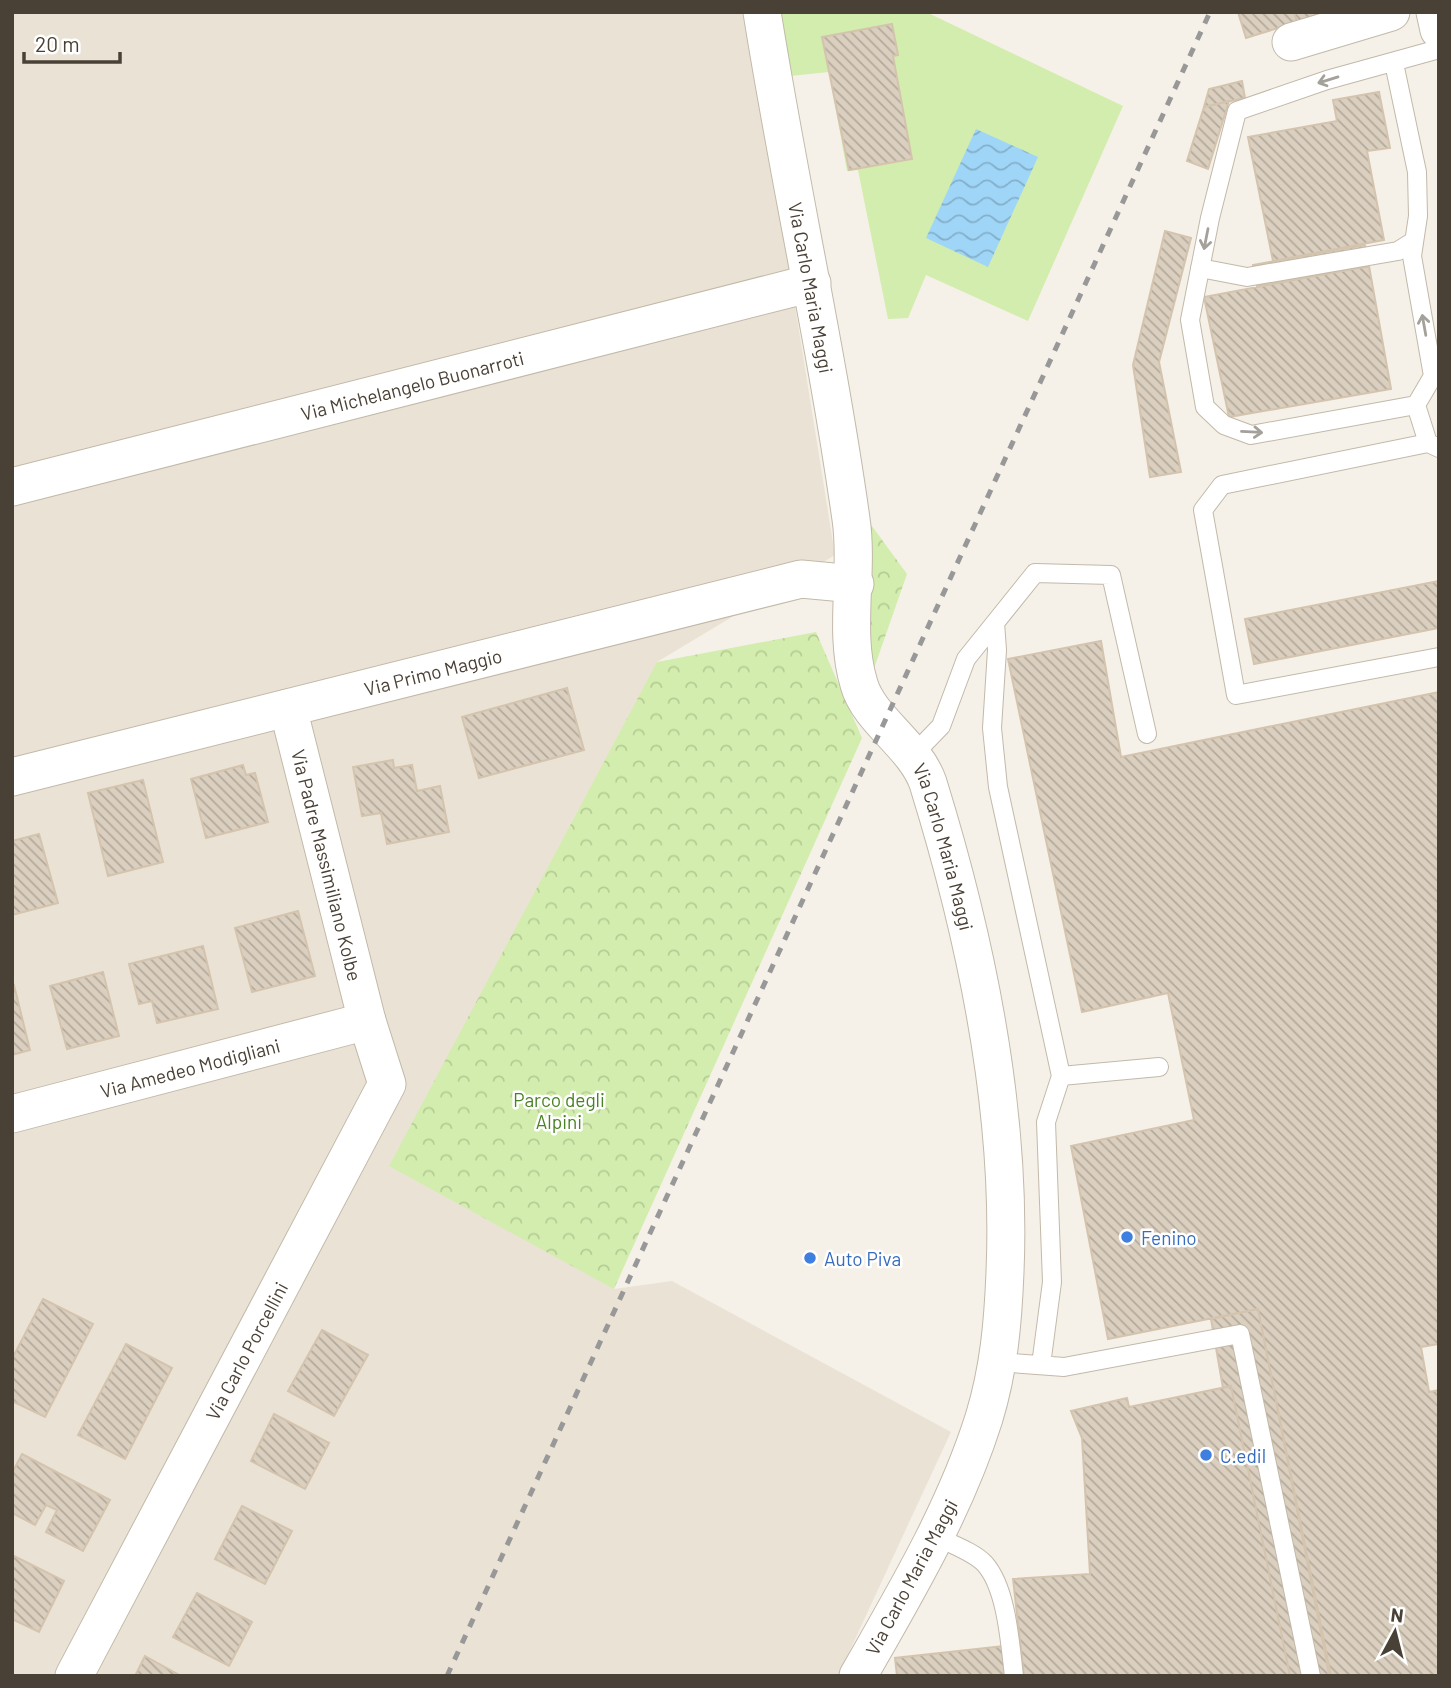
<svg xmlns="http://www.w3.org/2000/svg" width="1451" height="1688" viewBox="0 0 1451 1688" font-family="Barlow,sans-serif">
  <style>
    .residential { fill: #eae3d5 }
    .park { fill: url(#park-crowns) }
    .pitch { fill: #d2edad; fill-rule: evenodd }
    .water { fill: url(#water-waves) }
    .building { fill: url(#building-back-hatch); stroke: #d4c4ae; stroke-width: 2 }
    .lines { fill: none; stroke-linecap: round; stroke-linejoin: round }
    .service-casing { stroke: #c2b9a9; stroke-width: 20 }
    .minor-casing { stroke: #c2b9a9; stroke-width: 39 }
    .service { stroke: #fff; stroke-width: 18 }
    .minor { stroke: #fff; stroke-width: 37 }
    .rail { stroke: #989898; stroke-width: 5; stroke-dasharray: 9 9; stroke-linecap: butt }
    .oneway { stroke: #a4a09a }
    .shop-dot { fill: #3f7fe0; stroke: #fff; stroke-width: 2.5 }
    .labels { text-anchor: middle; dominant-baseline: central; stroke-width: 5; stroke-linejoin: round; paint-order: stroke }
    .street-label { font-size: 19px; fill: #4a4136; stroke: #fff }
    .park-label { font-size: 19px; fill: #498222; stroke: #fff }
    .shop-label { font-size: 19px; fill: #366cbe; stroke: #fff; text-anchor: start }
  </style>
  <defs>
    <pattern id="park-crowns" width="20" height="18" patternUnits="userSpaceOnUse" patternTransform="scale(1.75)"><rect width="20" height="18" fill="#d2edad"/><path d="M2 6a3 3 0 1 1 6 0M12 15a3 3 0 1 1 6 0" fill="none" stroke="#b6cc95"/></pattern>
    <pattern id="water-waves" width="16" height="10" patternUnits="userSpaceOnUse" patternTransform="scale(1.75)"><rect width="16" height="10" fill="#9fd6f8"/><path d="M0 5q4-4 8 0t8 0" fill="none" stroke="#84afca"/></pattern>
    <pattern id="building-back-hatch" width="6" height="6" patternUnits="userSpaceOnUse" patternTransform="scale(1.75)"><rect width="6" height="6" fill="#dbcfbf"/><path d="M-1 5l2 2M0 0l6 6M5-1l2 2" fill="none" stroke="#b4aa9c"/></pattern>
  </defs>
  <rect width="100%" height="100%" fill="#f5f1e8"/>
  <path class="residential" d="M 12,12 L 748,12 L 835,555 L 657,662 L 614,1289 L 672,1281 L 951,1432 L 838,1676 L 12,1676 Z"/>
  <path class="park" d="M 869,522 L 907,574 L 871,677 L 865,608 Z
    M 816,632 L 862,738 L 614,1289 L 389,1166 L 657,662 Z"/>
  <path class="pitch" d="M 780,12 L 926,12 L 1123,106 L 1028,321 L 926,275 L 908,318 L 888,319 L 858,170 L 847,171 L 829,72 L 790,76 ZM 822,37 L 897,55 L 893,56 L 912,159 L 850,170 Z"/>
  <path class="water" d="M 976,129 L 1038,157 L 988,267 L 926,238 Z"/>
  <path class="building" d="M 1238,12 L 1294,12 L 1297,22 L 1246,38 Z
    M 1294,12 L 1325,12 L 1297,22 Z
    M 892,24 L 898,55 L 893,56 L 912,159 L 849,170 L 822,37 Z
    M 1242,81 L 1245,98 L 1204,107 L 1209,89 Z
    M 1379,92 L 1390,148 L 1367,151 L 1384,240 L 1273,261 L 1248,137 L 1337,121 L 1333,100 Z
    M 1229,101 L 1208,169 L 1187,161 L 1204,107 Z
    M 1165,231 L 1191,238 L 1159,362 L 1181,472 L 1150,477 L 1133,365 Z
    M 1365,245 L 1369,266 L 1257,286 L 1253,265 Z
    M 1369,266 L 1391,389 L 1229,417 L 1204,297 Z
    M 1439,581 L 1439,628 L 1254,664 L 1245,619 Z
    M 1101,641 L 1121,757 L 1439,692 L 1439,1344 L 1421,1347 L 1429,1392 L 1439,1390 L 1439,1676 L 1331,1676 L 1258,1309 L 1108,1339 L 1071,1146 L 1194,1120 L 1168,993 L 1082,1012 L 1008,659 Z
    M 567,688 L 584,750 L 479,778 L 462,717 Z
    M 393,760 L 394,768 L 412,765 L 417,791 L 440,786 L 449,832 L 387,844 L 381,813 L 362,816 L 353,767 Z
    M 243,765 L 246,775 L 255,773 L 268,822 L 206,838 L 191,779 Z
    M 143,780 L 163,862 L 108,876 L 88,793 Z
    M 39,834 L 58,903 L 12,915 L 12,841 Z
    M 298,911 L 315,976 L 252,992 L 235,928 Z
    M 203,946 L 218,1009 L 157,1023 L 152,1001 L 139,1004 L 129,964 Z
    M 103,972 L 119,1036 L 67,1049 L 50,986 Z
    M 14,985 L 30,1050 L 12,1055 L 12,986 Z
    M 43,1299 L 93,1324 L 45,1417 L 12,1401 L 12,1359 Z
    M 1258,1309 L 1329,1674 L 1322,1676 L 1290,1676 L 1231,1386 L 1223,1388 L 1211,1319 Z
    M 322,1330 L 368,1355 L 334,1416 L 288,1391 Z
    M 126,1344 L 172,1368 L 125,1459 L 78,1435 Z
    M 1231,1386 L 1290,1676 L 1024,1676 L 1013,1579 L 1090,1574 L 1082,1438 L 1071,1411 L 1127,1398 L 1129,1407 Z
    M 274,1414 L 329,1443 L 305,1489 L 251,1461 Z
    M 22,1454 L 110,1500 L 83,1551 L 46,1532 L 57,1510 L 46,1505 L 35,1525 L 12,1513 L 12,1473 Z
    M 242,1506 L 292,1531 L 265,1584 L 215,1559 Z
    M 12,1555 L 64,1581 L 39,1632 L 12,1619 Z
    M 197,1593 L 252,1622 L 229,1666 L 173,1637 Z
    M 1003,1646 L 1006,1676 L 897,1676 L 895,1658 Z
    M 145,1656 L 181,1676 L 135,1676 Z"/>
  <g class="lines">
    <defs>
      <path id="service" d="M 1394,63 L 1417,172 L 1418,216 L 1412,256 L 1433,376 L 1416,405 L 1251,435 L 1224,425 L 1205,407 L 1190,320 L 1210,218 L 1237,111 L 1327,80 L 1439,49
        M 1200,268 L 1247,277 L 1398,251 L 1414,241
        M 1416,405 L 1428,443 L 1439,448
        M 1428,443 L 1222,485 L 1203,510 L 1236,695 L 1439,657
        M 995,623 L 997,650 L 992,728 L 998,787 L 1061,1076 L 1046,1122 L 1052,1282 L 1041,1365
        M 912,756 L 941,726 L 966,659 L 1035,573 L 1111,575 L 1147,734
        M 1061,1076 L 1159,1067
        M 998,1362 L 1064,1367 L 1240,1334 L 1311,1676
        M 937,1537 C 951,1544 974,1552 985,1564 C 1007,1589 1010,1644 1014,1676"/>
      <g id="minor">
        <path id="s1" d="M 762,12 C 789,181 827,349 851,519 C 859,572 843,632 859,684 C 869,720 915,745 928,783 C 976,938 1012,1109 1005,1272 C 1003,1322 999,1369 984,1418 C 955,1510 906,1592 858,1676"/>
        <path d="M 1435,12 L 1439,30"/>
        <path d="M 1291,42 L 1391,12"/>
        <path id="s2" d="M 12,487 L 812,283"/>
        <path id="s3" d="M 12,777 L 801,579 L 855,584"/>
        <path id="s4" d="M 12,1114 L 367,1021"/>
        <path id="s5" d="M 74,1676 L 387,1084 L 367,1021 L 288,708"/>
      </g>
    </defs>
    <use href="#service" class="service-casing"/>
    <use href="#minor" class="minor-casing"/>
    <use href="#service" class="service"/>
    <use href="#minor" class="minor"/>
    <path class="rail" d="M 447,1676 L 1210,12"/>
  </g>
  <defs><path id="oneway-shaft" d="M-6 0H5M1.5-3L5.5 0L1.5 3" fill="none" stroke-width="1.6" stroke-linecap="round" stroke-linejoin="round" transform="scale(1.75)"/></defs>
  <g class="oneway">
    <use href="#oneway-shaft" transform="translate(1328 80) rotate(163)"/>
    <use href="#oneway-shaft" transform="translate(1206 239) rotate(101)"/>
    <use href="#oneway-shaft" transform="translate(1424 325) rotate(-100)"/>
    <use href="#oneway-shaft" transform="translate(1252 432) rotate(3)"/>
  </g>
  <g class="shop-dot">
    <circle cx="1127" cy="1237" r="7"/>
    <circle cx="810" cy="1258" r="7"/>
    <circle cx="1206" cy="1455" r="7"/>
  </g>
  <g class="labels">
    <g class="street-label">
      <text stroke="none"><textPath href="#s1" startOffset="280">Via Carlo Maria Maggi</textPath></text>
      <text stroke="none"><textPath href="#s2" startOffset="413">Via Michelangelo Buonarroti</textPath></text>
      <text stroke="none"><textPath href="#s3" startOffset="434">Via Primo Maggio</textPath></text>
      <text stroke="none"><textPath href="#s1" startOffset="868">Via Carlo Maria Maggi</textPath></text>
      <text transform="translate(327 865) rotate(76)">Via Padre Massimiliano Kolbe</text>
      <text stroke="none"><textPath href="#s4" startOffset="184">Via Amedeo Modigliani</textPath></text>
      <text stroke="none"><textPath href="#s5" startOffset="368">Via Carlo Porcellini</textPath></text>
      <text transform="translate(911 1577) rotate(-62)">Via Carlo Maria Maggi</text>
    </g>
    <g class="park-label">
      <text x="559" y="1099">Parco degli<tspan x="559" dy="22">Alpini</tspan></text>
    </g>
    <g class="shop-label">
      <text x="1141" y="1237">Fenino</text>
      <text x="824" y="1258">Auto Piva</text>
      <text x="1220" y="1455">C.edil</text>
    </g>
  </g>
  <rect width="1451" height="1688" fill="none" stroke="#4a4136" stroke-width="28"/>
  <g transform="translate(1395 1632) rotate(7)" stroke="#ffffff" stroke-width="5" paint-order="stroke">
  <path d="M0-5L12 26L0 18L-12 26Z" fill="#4a4136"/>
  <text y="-10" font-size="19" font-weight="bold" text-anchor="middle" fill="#4a4136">N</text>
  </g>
  <path d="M24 52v10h96v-10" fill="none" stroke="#4a4136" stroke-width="3.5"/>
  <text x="35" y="52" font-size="21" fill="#4a4136" stroke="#ffffff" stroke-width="5" paint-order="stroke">20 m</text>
</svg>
